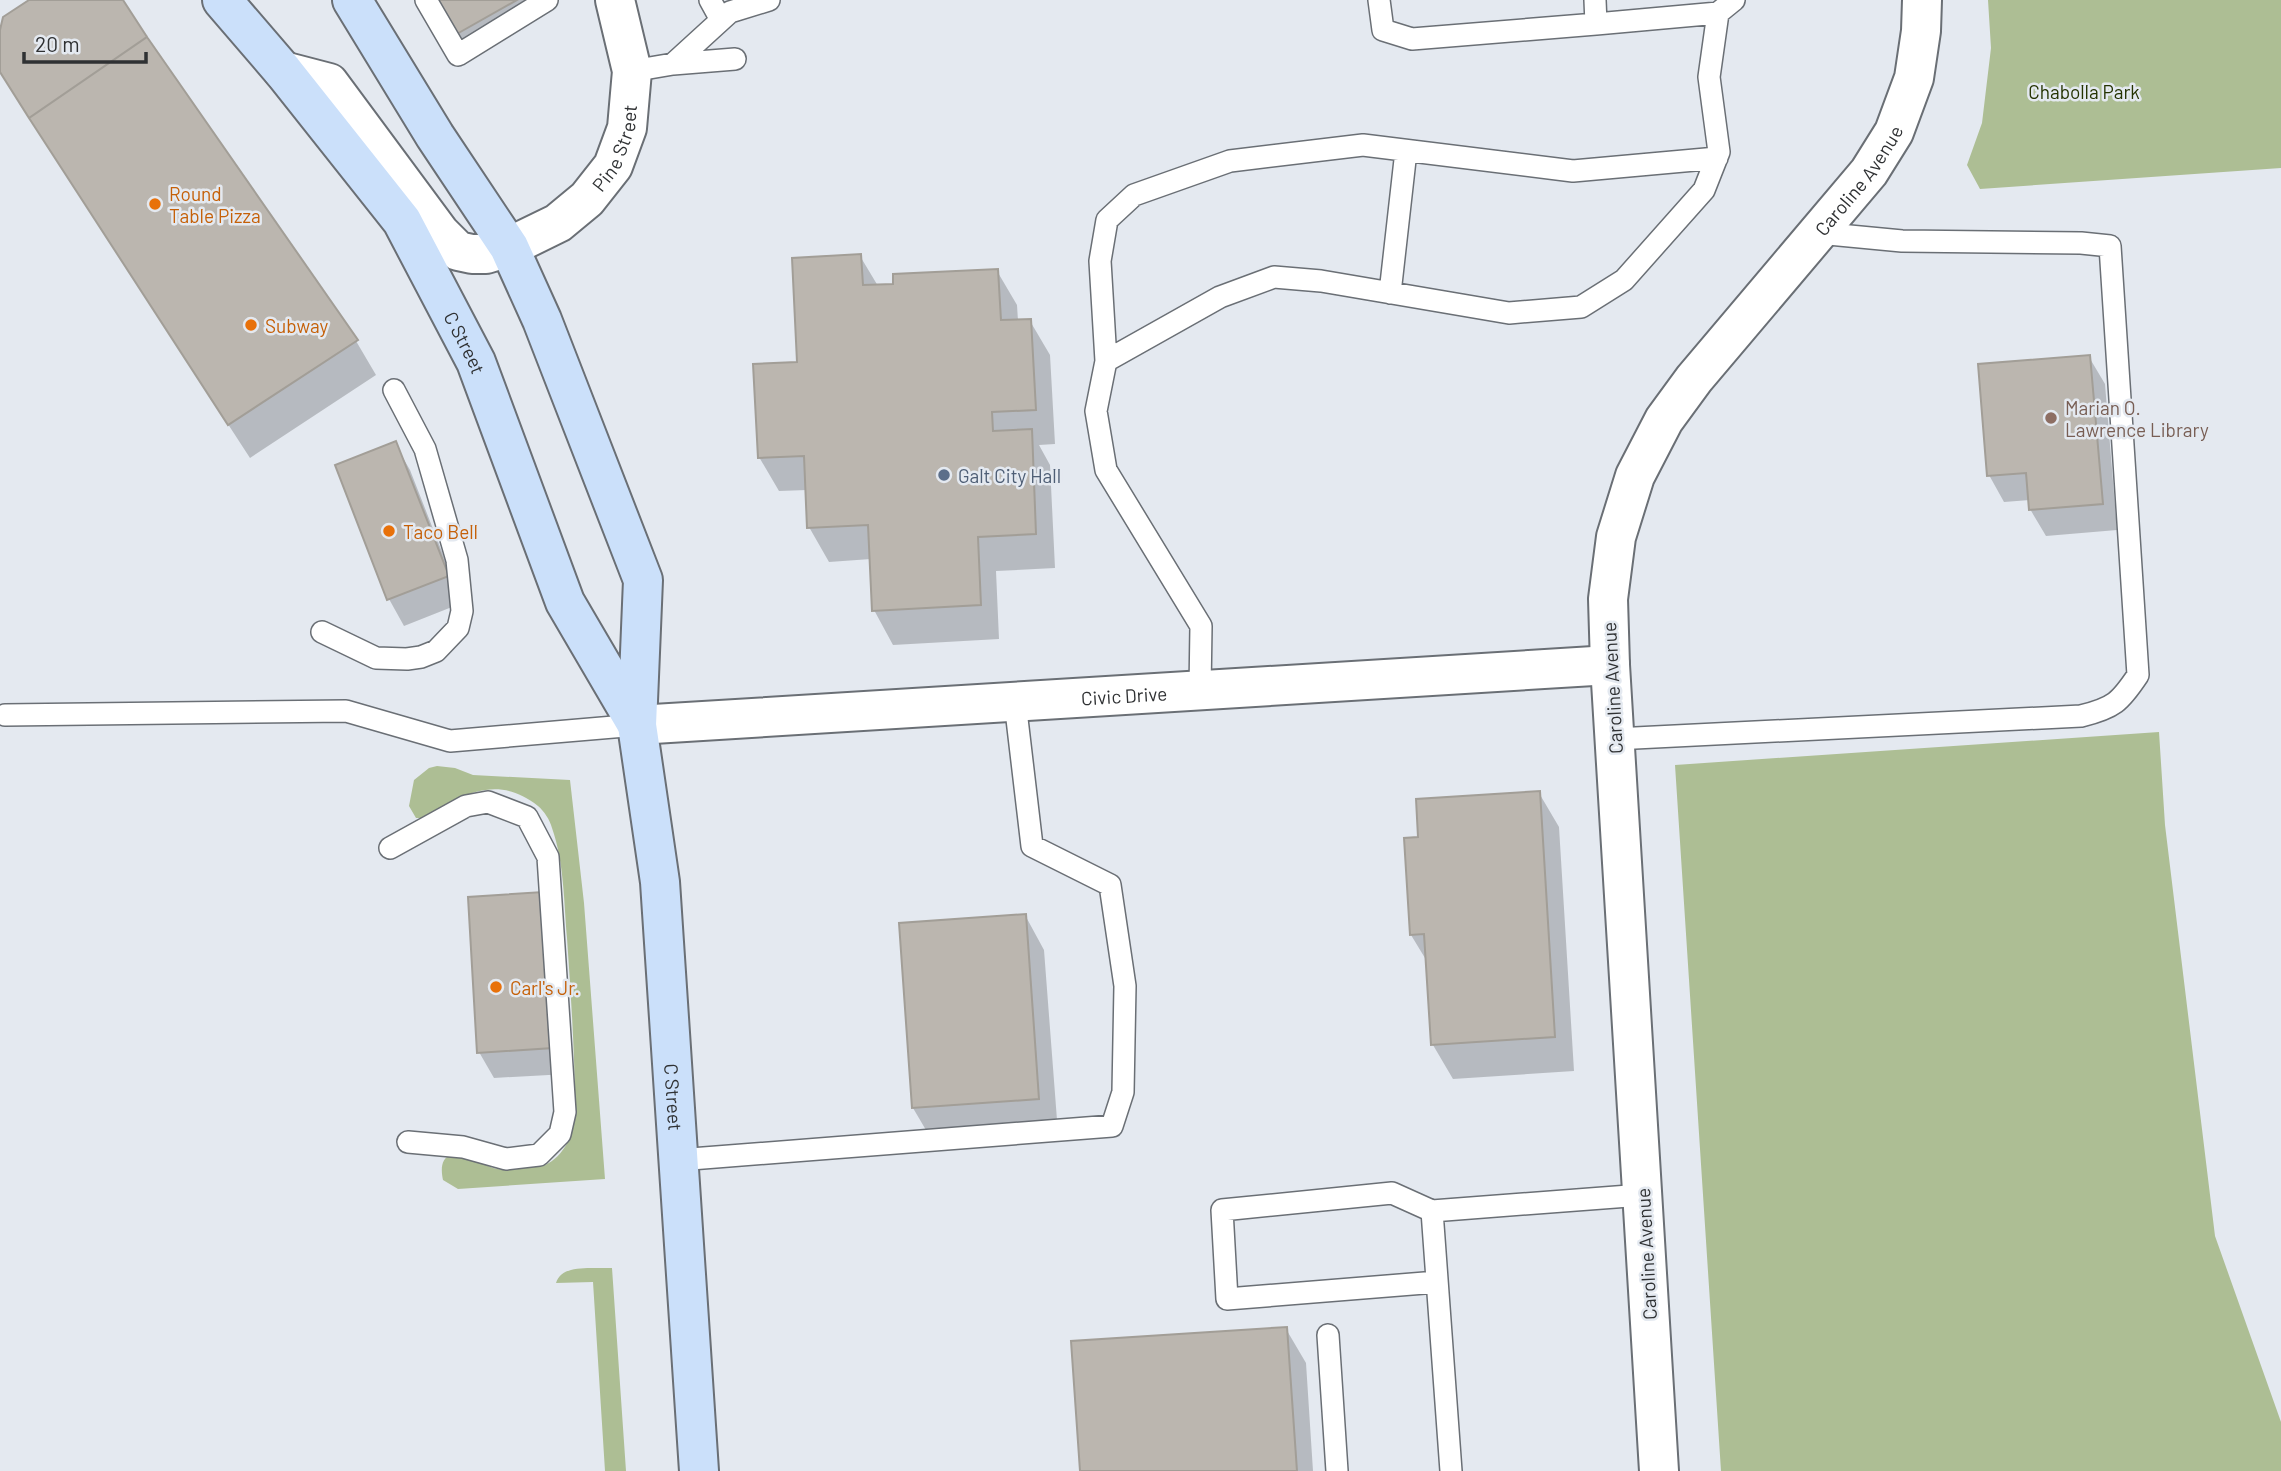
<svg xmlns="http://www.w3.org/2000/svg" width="2281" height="1471" viewBox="0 0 2281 1471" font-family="Barlow,sans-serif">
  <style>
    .green { fill: #adbe94 }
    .shadow { fill: #0003 }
    .building { fill: #bbb6af; stroke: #a29e97; stroke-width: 2 }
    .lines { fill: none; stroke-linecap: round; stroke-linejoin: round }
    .lane-casing { stroke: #6a6f75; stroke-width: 24 }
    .street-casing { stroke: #6a6f75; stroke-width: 42 }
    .secondary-casing { stroke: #6a6f75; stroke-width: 42 }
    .lane { stroke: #fff; stroke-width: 21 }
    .street { stroke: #fff; stroke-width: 38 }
    .secondary { stroke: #cbe0fa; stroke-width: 38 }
    .food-dot { fill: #e8710a; stroke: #e4e9f0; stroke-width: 2.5 }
    .education-dot { fill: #8d6e63; stroke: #e4e9f0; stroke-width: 2.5 }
    .service-dot { fill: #5c6f8a; stroke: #e4e9f0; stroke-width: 2.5 }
    .labels { text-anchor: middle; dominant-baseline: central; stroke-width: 5; stroke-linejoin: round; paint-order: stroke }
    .park-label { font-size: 19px; fill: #243300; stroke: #e4e9f0 }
    .street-label { font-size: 19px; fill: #2f3133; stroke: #e4e9f0 }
    .food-label { font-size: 19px; fill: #c56008; stroke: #e4e9f0; text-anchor: start }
    .education-label { font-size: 19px; fill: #785e54; stroke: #e4e9f0; text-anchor: start }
    .service-label { font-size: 19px; fill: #4e5e75; stroke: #e4e9f0; text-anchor: start }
  </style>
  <rect width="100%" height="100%" fill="#e4e9f0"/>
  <path class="green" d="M 1988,0 L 2281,0 L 2281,168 L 1980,189 L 1967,165 L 1982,123 L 1991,48 Z
    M 2159,732 L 2165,825 L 2215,1236 L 2281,1422 L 2281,1471 L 1721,1471 L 1675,765 Z
    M 437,766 L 455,768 L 473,775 L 570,780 L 584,903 L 605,1179 L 458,1189 L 443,1180 C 441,1171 440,1157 453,1154 C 465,1152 481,1164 493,1168 C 504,1171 513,1170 524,1168 C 530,1167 539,1167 545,1165 C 564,1157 575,1132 575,1113 C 575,1054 571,996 567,938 C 564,902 564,862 552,828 C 550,820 544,811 538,806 C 497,773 461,795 422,818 L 416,818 L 409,806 L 414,780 L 429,768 Z
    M 612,1268 L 626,1471 L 605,1471 L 593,1282 L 556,1283 C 562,1263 594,1269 612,1268 Z"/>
  <path class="shadow" d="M 32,0 L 121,0 L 356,341 L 376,375 L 250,458 L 51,152 L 0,69 L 0,37 Z
    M 437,0 L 535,0 L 462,43 Z
    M 860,256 L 878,286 L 997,271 L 1017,305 L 1018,321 L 1030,321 L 1050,355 L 1055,444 L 1039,445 L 1050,465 L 1055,568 L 996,571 L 999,639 L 893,645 L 874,610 L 871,559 L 829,562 L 809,527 L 807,490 L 779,491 L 759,457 L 799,363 Z
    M 2089,357 L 2105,384 L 2117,530 L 2046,536 L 2030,509 L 2030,500 L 2004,502 L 1989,475 Z
    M 395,444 L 410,470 L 462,603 L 404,626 L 389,599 L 337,466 Z
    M 1539,793 L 1559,827 L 1574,1071 L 1453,1079 L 1433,1045 L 1428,963 L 1411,935 L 1419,839 Z
    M 542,894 L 567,1074 L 494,1078 L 479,1052 Z
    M 1025,915 L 1044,950 L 1058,1133 L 933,1142 L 913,1108 Z
    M 1286,1329 L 1306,1363 L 1313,1471 L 1082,1471 Z"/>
  <path class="building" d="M 29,0 L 123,0 L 147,37 L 29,118 L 0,72 L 0,30 L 3,17 Z
    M 435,0 L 517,0 L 455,35 Z
    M 147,37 L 358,340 L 228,425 L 29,118 Z
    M 861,254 L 863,285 L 893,284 L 893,274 L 998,269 L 1001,320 L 1031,319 L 1036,410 L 992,412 L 993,431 L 1032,429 L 1036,534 L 978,537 L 981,605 L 872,611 L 868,525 L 807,528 L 804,456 L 758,458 L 753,364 L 797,362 L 792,258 Z
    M 2090,355 L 2103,504 L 2029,510 L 2026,473 L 1987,476 L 1978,364 Z
    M 396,441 L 449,576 L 387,600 L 335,465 Z
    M 1540,791 L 1555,1037 L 1431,1045 L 1424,934 L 1410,935 L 1404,838 L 1418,837 L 1416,799 Z
    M 543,892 L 553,1048 L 477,1053 L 468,897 Z
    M 1026,914 L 1039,1099 L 912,1108 L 899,923 Z
    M 1287,1327 L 1297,1471 L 1080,1471 L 1071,1341 Z"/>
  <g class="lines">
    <defs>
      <path id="lane" d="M 426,0 L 458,55 L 547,0
        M 710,0 L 721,20
        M 1379,0 L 1383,30 L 1412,39 L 1596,24
        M 1595,0 L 1596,24 L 1718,13
        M 673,64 L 730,12 L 769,0
        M 632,71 L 673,64 L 735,59
        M 1390,293 L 1406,151
        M 1106,361 L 1100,261 L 1107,220 L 1134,195 L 1230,161 L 1363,145 L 1573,171 L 1717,158
        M 322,632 L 376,658 L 407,659 L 421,657 L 436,651 L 458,628 L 462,611 L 457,560 L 425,449 L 394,390
        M 1200,690 L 1201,626 L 1106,470 L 1096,411 L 1106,361 L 1220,297 L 1274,277 L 1321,281 L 1509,313 L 1581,307 L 1624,280 L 1704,190 L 1719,152 L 1709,77 L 1718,13 L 1734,0
        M 5,715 L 346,711 L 450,741 L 637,725
        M 1615,739 L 2081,716 C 2114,708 2120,702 2138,675 L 2110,246 L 2081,243 L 1902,241 L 1818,233
        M 390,848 L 466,806 L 488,802 L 527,817 L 548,857 L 565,1112 L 560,1134 L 539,1155 L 506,1159 L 463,1147 L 408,1142
        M 678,1160 L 1112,1126 L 1123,1092 L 1125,986 L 1110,885 L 1032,846 L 1015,702
        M 1432,1211 L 1392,1193 L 1222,1210 L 1227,1299 L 1437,1282
        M 1328,1335 L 1337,1471
        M 1451,1471 L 1432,1211 L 1642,1195"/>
      <g id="street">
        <path id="s1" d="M 283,71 L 329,83 L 440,233 L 458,251 L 472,254 L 486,254 L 509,247 L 558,223 L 587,199 L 613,166 L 627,128 L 632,71 L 615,0"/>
        <path id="s2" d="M 637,725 L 1610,665"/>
        <path id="s3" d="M 1659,1471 L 1610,665 L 1608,599 L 1616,537 L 1635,476 L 1664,420 L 1694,379 L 1869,172 L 1894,132 L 1914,78 L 1921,31 L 1922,0"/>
      </g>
      <g id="secondary">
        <path id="s4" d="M 222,0 L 283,71 L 402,221 L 476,362 L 565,602 L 637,725"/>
        <path id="s5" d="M 352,0 L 435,136 L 509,247 L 542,320 L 643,580 L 637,725 L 660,882 L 699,1471"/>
      </g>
    </defs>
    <use href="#lane" class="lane-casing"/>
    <use href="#street" class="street-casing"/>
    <use href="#secondary" class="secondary-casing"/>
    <use href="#lane" class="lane"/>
    <use href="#street" class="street"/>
    <use href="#secondary" class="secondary"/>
  </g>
  <g class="food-dot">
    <circle cx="155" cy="204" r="7"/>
    <circle cx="251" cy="325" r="7"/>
    <circle cx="389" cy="531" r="7"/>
    <circle cx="496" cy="987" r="7"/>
  </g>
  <circle class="education-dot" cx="2051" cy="418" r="7"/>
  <circle class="service-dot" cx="944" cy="475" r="7"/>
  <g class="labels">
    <g class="park-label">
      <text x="2084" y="91">Chabolla Park</text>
    </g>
    <g class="street-label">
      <text stroke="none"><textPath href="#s1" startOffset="464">Pine Street</textPath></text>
      <text stroke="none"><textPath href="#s3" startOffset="1372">Caroline Avenue</textPath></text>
      <text stroke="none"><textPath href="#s4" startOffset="422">C Street</textPath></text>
      <text transform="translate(1612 688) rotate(-93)">Caroline Avenue</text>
      <text stroke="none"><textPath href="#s2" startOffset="488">Civic Drive</textPath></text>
      <text stroke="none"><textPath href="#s5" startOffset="1171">C Street</textPath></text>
      <text transform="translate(1646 1254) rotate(-93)">Caroline Avenue</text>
    </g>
    <g class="food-label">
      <text x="169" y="193">Round<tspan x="169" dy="22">Table Pizza</tspan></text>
      <text x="265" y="325">Subway</text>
      <text x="403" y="531">Taco Bell</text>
      <text x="510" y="987">Carl's Jr.</text>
    </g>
    <g class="education-label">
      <text x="2065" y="407">Marian O.<tspan x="2065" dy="22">Lawrence Library</tspan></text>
    </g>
    <g class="service-label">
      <text x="958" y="475">Galt City Hall</text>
    </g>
  </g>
  <path d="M24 52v10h122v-10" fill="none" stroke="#2f3133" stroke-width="3.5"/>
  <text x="35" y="52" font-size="21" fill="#2f3133" stroke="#e4e9f0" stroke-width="5" paint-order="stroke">20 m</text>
</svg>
